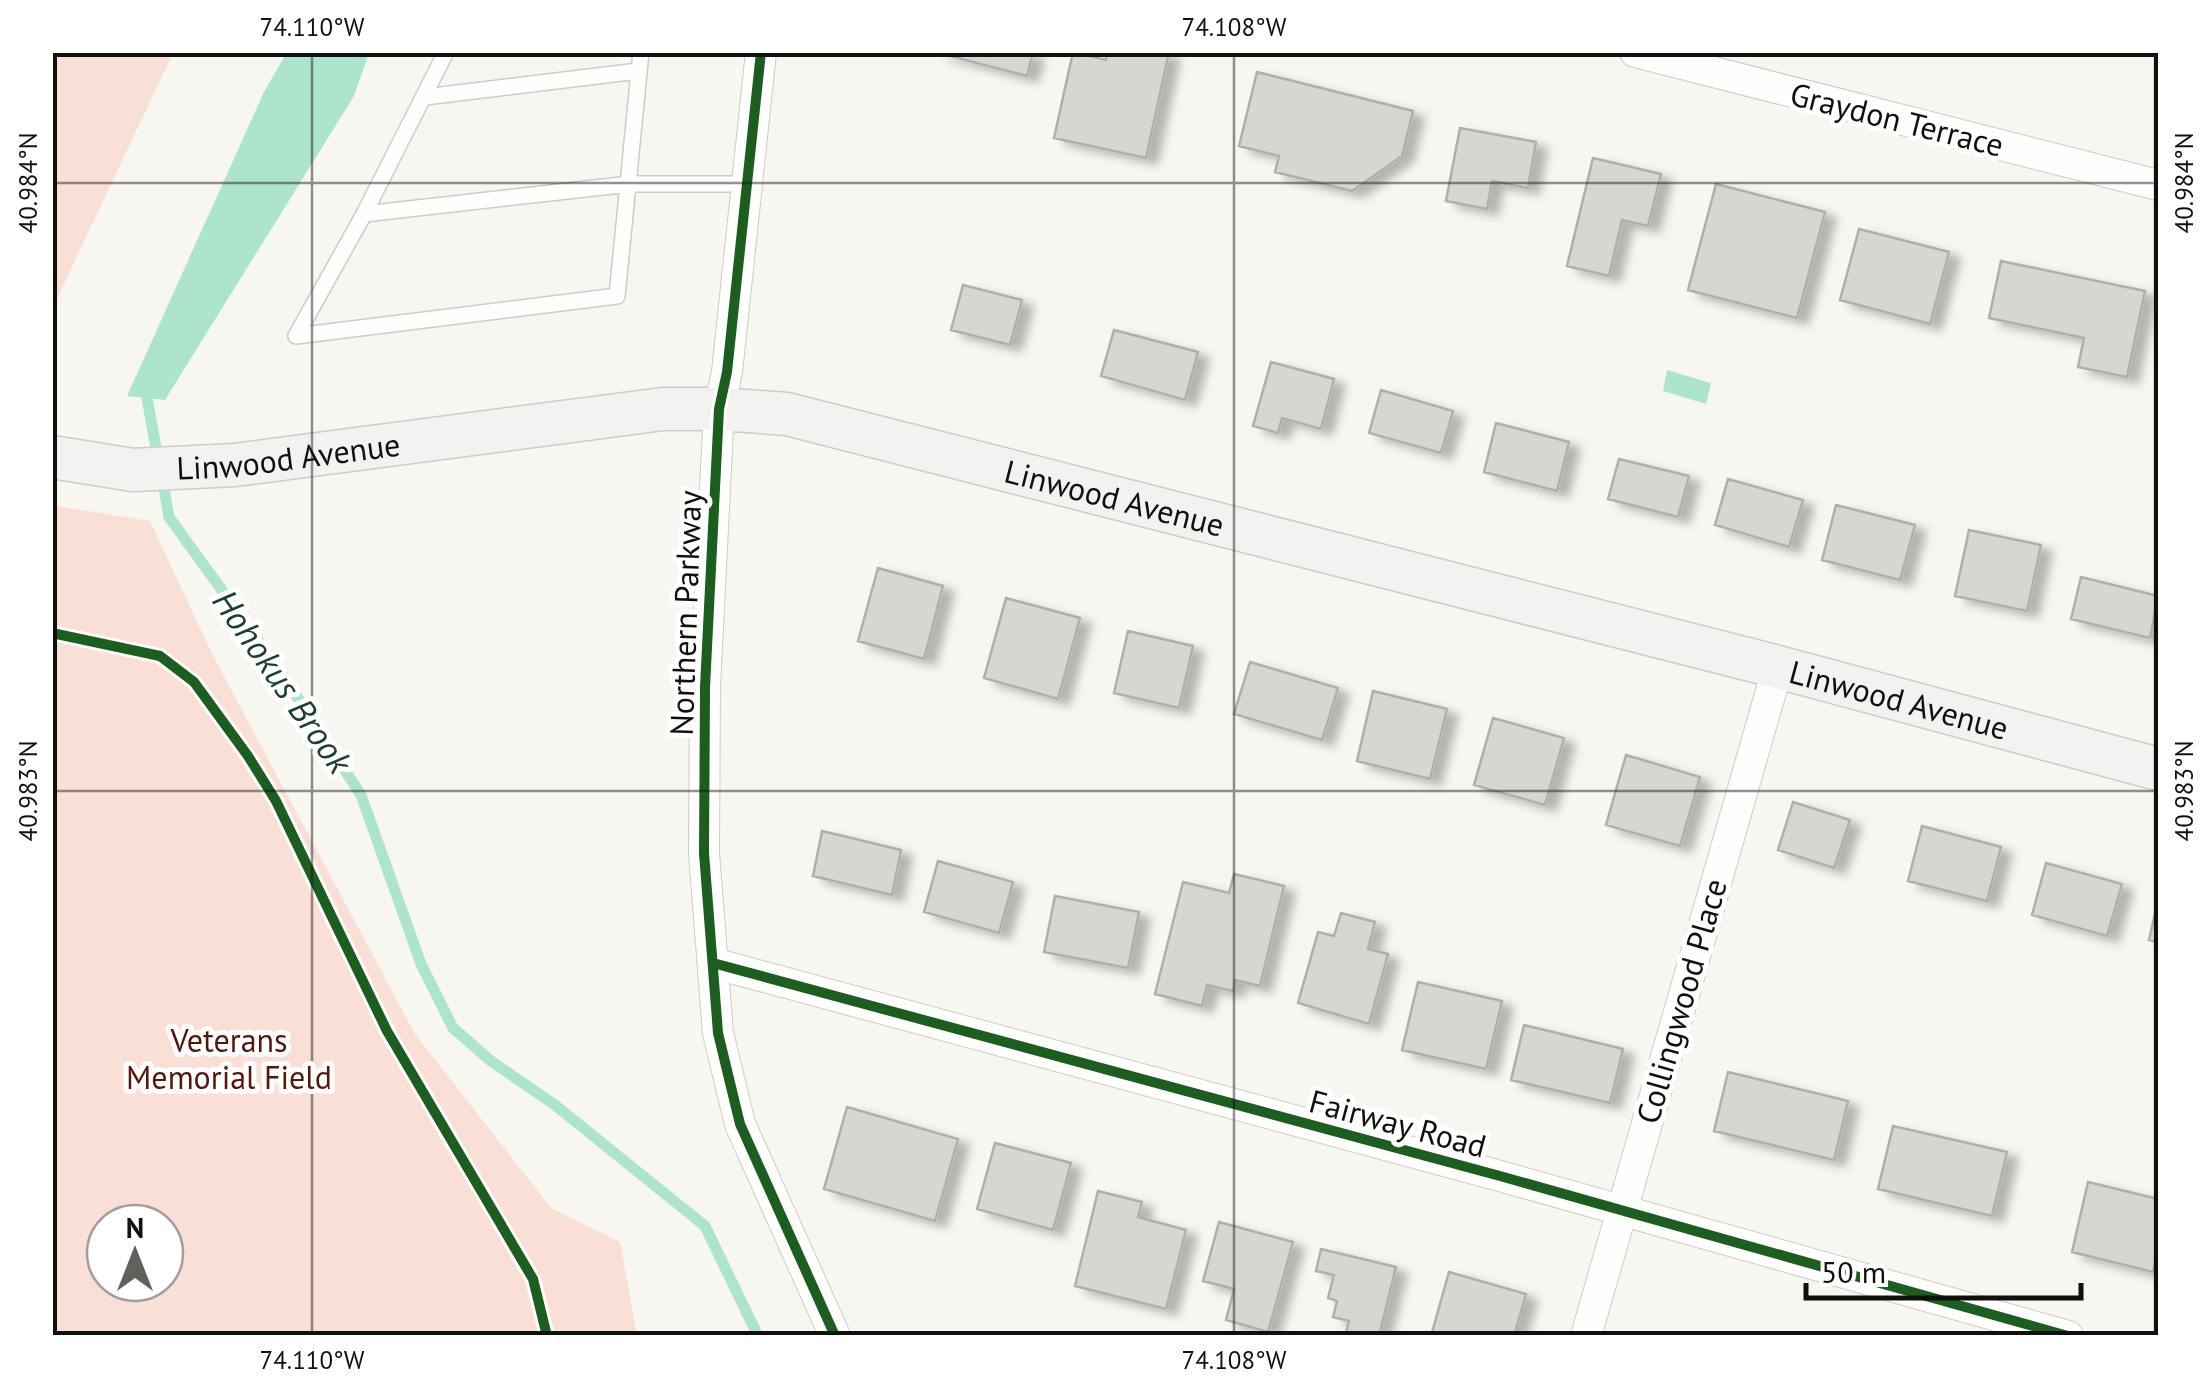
<svg xmlns="http://www.w3.org/2000/svg" width="2211" height="1388" viewBox="0 0 2211 1388" font-family="'PT Sans',sans-serif">
  <style>
    .green { fill: #f9dfd6; fill-rule: evenodd }
    .water { fill: #ade4ce }
    .lines { fill: none; stroke-linecap: round; stroke-linejoin: round }
    .stream { stroke: #ade4ce; stroke-width: 11 }
    .building { fill: #d7d6d1; stroke: #b1afab; stroke-width: 2.5; filter: url(#shadow) }
    .lane-casing { stroke: #cdccc7; stroke-width: 18 }
    .street-casing { stroke: #cdccc7; stroke-width: 32 }
    .secondary-casing { stroke: #cdccc7; stroke-width: 45 }
    .lane { stroke: #fefefd; stroke-width: 15 }
    .street { stroke: #fefefd; stroke-width: 30 }
    .secondary { stroke: #f2f3f0; stroke-width: 42 }
    .cycleway-casing { stroke: #fff; stroke-width: 16 }
    .cycleway { stroke: #1b5e20; stroke-width: 10 }
    .ticks { fill: none; stroke: #11100d; stroke-width: 2.5; stroke-opacity: 0.45 }
    .labels { text-anchor: middle; dominant-baseline: central; stroke-width: 10; stroke-linejoin: round; paint-order: stroke }
    .street-label { font-size: 32px; fill: #11100d; stroke: #fff }
    .park-label { font-size: 32px; fill: #54170a; stroke: #fff }
    .water-label { font-size: 35px; font-style: italic; fill: #1a3f33; stroke: #fff }
    .neatline { fill: none; stroke: #11100d; stroke-width: 4 }
    .ticks-label { font-size: 25px; text-anchor: middle; fill: #11100d }
  </style>
  <defs>
    <filter id="shadow"><feDropShadow dx="11" dy="6" stdDeviation="5" flood-color="#0004"/></filter>
  </defs>
  <rect width="100%" height="100%" fill="#f7f6f0"/>
  <path class="green" d="M 53,52 L 173,53 L 53,307 L 52,53 Z
    M 52,505 L 150,521 L 212,654 L 415,1034 L 551,1208 L 620,1242 L 637,1335 L 53,1335 ZM 165,1223 L 165,1283 L 105,1283 L 105,1223 Z"/>
  <path class="water" d="M 287,52 L 369,53 L 354,96 L 165,400 L 127,396 L 264,92 Z
    M 1667,370 L 1711,383 L 1706,404 L 1663,391 Z"/>
  <g class="lines">
    <path class="stream" d="M 154,385 L 147,398 L 158,459
      M 162,477 L 169,517 L 281,672 L 361,795 L 421,964 L 453,1028 L 491,1061 L 555,1105 L 705,1226 L 758,1336"/>
  </g>
  <path class="building" d="M 935,52 L 1033,52 L 1027,76 Z
    M 1073,52 L 1106,60 L 1107,52 L 1169,52 L 1146,158 L 1054,138 Z
    M 1257,72 L 1413,111 L 1402,156 L 1352,191 L 1275,172 L 1279,156 L 1239,146 Z
    M 1460,128 L 1536,142 L 1528,188 L 1492,181 L 1487,209 L 1446,201 Z
    M 1593,158 L 1661,174 L 1648,226 L 1622,220 L 1609,276 L 1567,266 Z
    M 1716,184 L 1825,212 L 1797,318 L 1688,290 Z
    M 1859,229 L 1949,252 L 1930,324 L 1840,300 Z
    M 2001,261 L 2145,291 L 2127,377 L 2078,367 L 2084,338 L 1989,318 Z
    M 963,285 L 1022,300 L 1010,345 L 951,330 Z
    M 1114,330 L 1198,352 L 1185,400 L 1101,376 Z
    M 1271,362 L 1334,379 L 1321,429 L 1282,418 L 1278,433 L 1253,426 Z
    M 1381,390 L 1453,411 L 1441,453 L 1369,433 Z
    M 1496,423 L 1569,442 L 1557,491 L 1484,472 Z
    M 1619,459 L 1689,476 L 1678,517 L 1608,499 Z
    M 1728,479 L 1803,500 L 1789,547 L 1715,525 Z
    M 1836,505 L 1915,525 L 1900,580 L 1822,560 Z
    M 1969,530 L 2041,545 L 2027,611 L 1955,596 Z
    M 878,568 L 943,586 L 924,659 L 858,641 Z
    M 2081,577 L 2158,596 L 2150,638 L 2071,619 Z
    M 1006,598 L 1080,618 L 1058,699 L 984,678 Z
    M 1128,631 L 1193,646 L 1179,708 L 1114,693 Z
    M 1250,662 L 1338,688 L 1322,740 L 1234,714 Z
    M 1373,691 L 1447,709 L 1430,779 L 1357,761 Z
    M 1493,718 L 1564,738 L 1545,805 L 1474,785 Z
    M 1626,755 L 1700,777 L 1680,846 L 1606,825 Z
    M 1793,802 L 1850,820 L 1834,868 L 1778,850 Z
    M 1922,826 L 2001,847 L 1987,901 L 1908,881 Z
    M 822,831 L 901,850 L 892,895 L 813,876 Z
    M 938,861 L 1013,882 L 999,933 L 924,912 Z
    M 2046,863 L 2122,884 L 2107,936 L 2032,915 Z
    M 1234,874 L 1284,886 L 1260,986 L 1235,980 L 1233,991 L 1207,985 L 1202,1006 L 1155,994 L 1183,882 L 1229,893 Z
    M 1055,896 L 1139,912 L 1128,968 L 1044,952 Z
    M 2158,900 L 2158,942 L 2149,940 Z
    M 1341,913 L 1375,922 L 1368,949 L 1388,954 L 1369,1024 L 1298,1003 L 1318,932 L 1334,936 Z
    M 1418,982 L 1502,1001 L 1486,1069 L 1402,1050 Z
    M 1524,1025 L 1623,1049 L 1610,1103 L 1511,1080 Z
    M 1728,1072 L 1848,1101 L 1834,1160 L 1714,1131 Z
    M 847,1107 L 958,1139 L 935,1221 L 824,1189 Z
    M 1893,1126 L 2007,1152 L 1992,1216 L 1878,1189 Z
    M 995,1143 L 1071,1163 L 1053,1230 L 977,1209 Z
    M 2088,1182 L 2158,1199 L 2158,1250 L 2153,1272 L 2072,1252 Z
    M 1098,1191 L 1142,1202 L 1138,1217 L 1186,1230 L 1166,1309 L 1075,1286 Z
    M 1219,1222 L 1293,1242 L 1268,1332 L 1226,1320 L 1234,1289 L 1203,1281 Z
    M 1321,1249 L 1396,1267 L 1379,1336 L 1345,1336 L 1349,1321 L 1333,1317 L 1337,1301 L 1328,1298 L 1334,1275 L 1316,1271 Z
    M 1449,1272 L 1526,1294 L 1514,1336 L 1431,1336 Z"/>
  <g class="lines">
    <defs>
      <path id="lane" d="M 446,52 L 364,214 L 296,336 L 617,296 L 641,52
        M 425,97 L 638,71
        M 364,214 L 630,184 L 747,184"/>
      <path id="street" d="M 761,52 L 727,372 L 719,409 L 705,687 L 704,853 L 718,1033 L 740,1124 L 835,1336
        M 1635,52 L 2158,185
        M 713,963 L 1500,1176 L 2068,1336
        M 1586,1336 L 1778,667"/>
      <g id="secondary">
        <path id="s1" d="M 52,457 L 133,470 L 235,465 L 663,409 L 719,409 L 787,414 L 1778,667 L 2158,769"/>
      </g>
    </defs>
    <use href="#lane" class="lane-casing"/>
    <use href="#street" class="street-casing"/>
    <use href="#secondary" class="secondary-casing"/>
    <use href="#lane" class="lane"/>
    <use href="#street" class="street"/>
    <use href="#secondary" class="secondary"/>
    <defs>
      <path id="cycleway" d="M 761,52 L 727,372 L 719,409 L 705,687 L 704,853 L 718,1033 L 740,1124 L 835,1336
        M 52,633 L 160,656 L 194,682 L 248,756 L 276,801 L 387,1031 L 533,1279 L 547,1336
        M 713,963 L 1500,1176 L 2068,1336"/>
    </defs>
    <use href="#cycleway" class="cycleway-casing"/>
    <use href="#cycleway" class="cycleway"/>
  </g>
  <path class="ticks" d="M 312,52 L 312,1336M 1234,52 L 1234,1336M 2155,52 L 2155,1336M 52,183 L 2158,183M 52,791 L 2158,791"/>
  <g class="labels">
    <g class="street-label">
      <text transform="translate(1897 119) rotate(14)">Graydon Terrace</text>
      <text stroke="none"><textPath href="#s1" startOffset="238">Linwood Avenue</textPath></text>
      <text stroke="none"><textPath href="#s1" startOffset="1078">Linwood Avenue</textPath></text>
      <text transform="translate(685 613) rotate(-88)">Northern Parkway</text>
      <text stroke="none"><textPath href="#s1" startOffset="1888">Linwood Avenue</textPath></text>
      <text transform="translate(1681 1001) rotate(-74)">Collingwood Place</text>
      <text transform="translate(1398 1123) rotate(15)">Fairway Road</text>
    </g>
    <g class="park-label">
      <text x="229" y="1040">Veterans<tspan x="229" dy="37">Memorial Field</tspan></text>
    </g>
    <g class="water-label">
      <text transform="translate(283 681) rotate(55)">Hohokus Brook</text>
    </g>
  </g>
  <rect width="2211" height="1388" fill="none" stroke="#ffffff" stroke-width="110"/>
  <g transform="translate(135 1253)"><circle r="48" fill="#ffffff" stroke="#a09f9e" stroke-width="2.5"/>
  <path d="M0-8L18 38L0 25L-18 38Z" fill="#62605c"/>
  <text y="-15" font-size="28" font-weight="bold" text-anchor="middle" fill="#11100d">N</text>
  </g>
  <path d="M1806 1283v15h275v-15" fill="none" stroke="#11100d" stroke-width="5"/>
  <text x="1821" y="1283" font-size="30" fill="#11100d" stroke="#ffffff" stroke-width="8" paint-order="stroke">50 m</text>
  <rect x="55" y="55" width="2101" height="1278" class="neatline"/>
  <g class="ticks-label">
    <text x="312" y="36">74.110°W</text>
    <text x="1234" y="36">74.108°W</text>
    <text transform="translate(28 183) rotate(-90)" y="9">40.984°N</text>
    <text transform="translate(2184 183) rotate(-90)" y="9">40.984°N</text>
    <text transform="translate(28 791) rotate(-90)" y="9">40.983°N</text>
    <text transform="translate(2184 791) rotate(-90)" y="9">40.983°N</text>
    <text x="312" y="1369">74.110°W</text>
    <text x="1234" y="1369">74.108°W</text>
  </g>
</svg>
